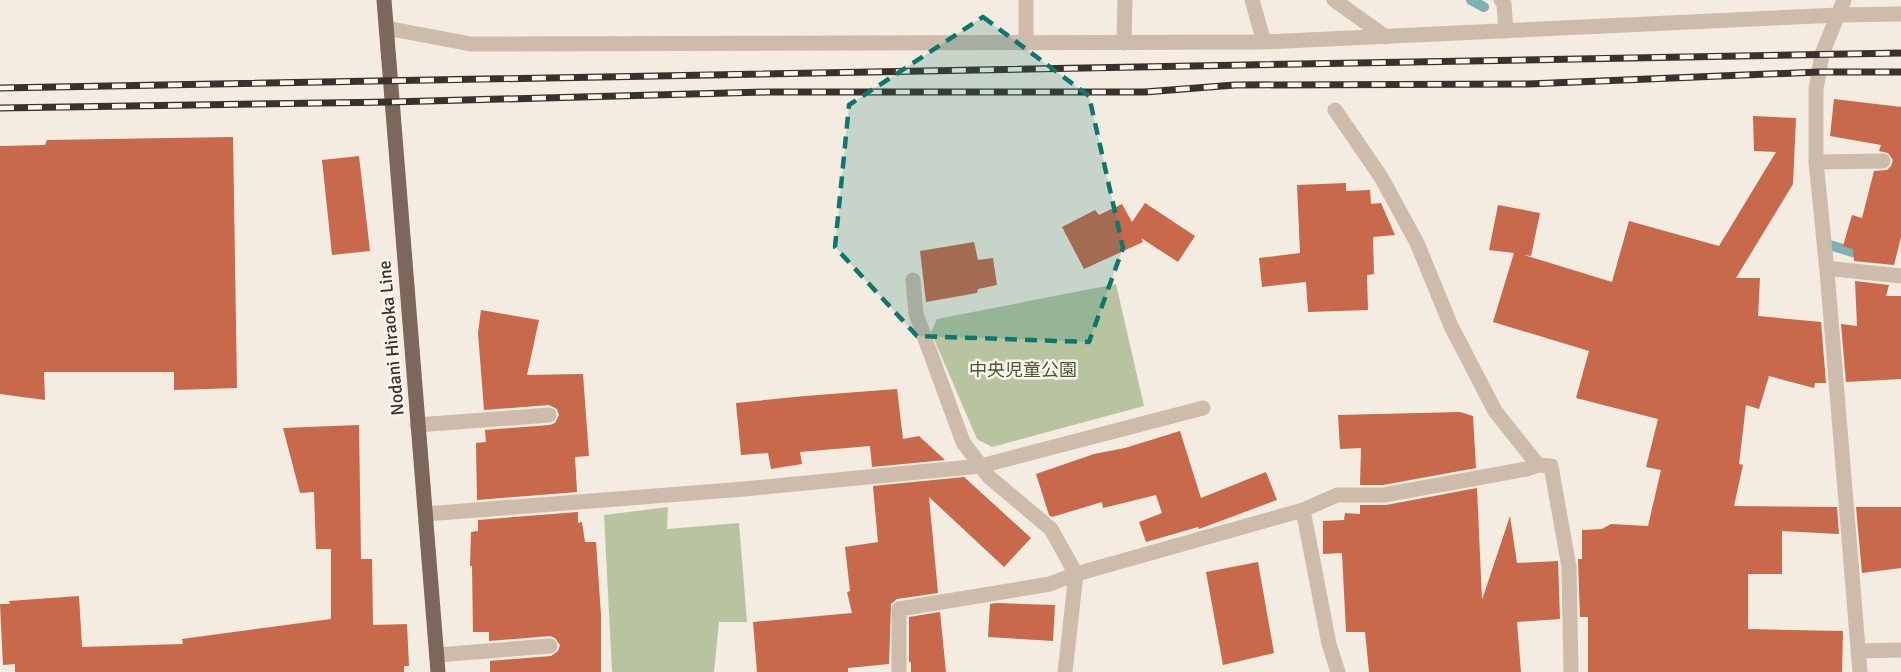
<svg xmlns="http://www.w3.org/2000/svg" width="1901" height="672" viewBox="0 0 1901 672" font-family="Signika,'Noto Sans JP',sans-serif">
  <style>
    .green { fill: #b8c4a0 }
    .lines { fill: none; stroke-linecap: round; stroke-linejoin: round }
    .stream { stroke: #7fb0b2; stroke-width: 10 }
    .building { fill: #c8694b }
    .minor { stroke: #cdbbac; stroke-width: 15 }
    .major { stroke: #7d675c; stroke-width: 15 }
    .rail-casing { stroke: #3b302b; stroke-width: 7 }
    .rail { stroke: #fbf5ee; stroke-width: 4.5; stroke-dasharray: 14; stroke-linecap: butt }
    .marked { fill: #0f766e; fill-opacity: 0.2; stroke: #0f766e; stroke-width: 4.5; stroke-dasharray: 12 8; stroke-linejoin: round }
    .labels { text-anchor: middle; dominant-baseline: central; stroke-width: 5; stroke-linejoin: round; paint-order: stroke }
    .street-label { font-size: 18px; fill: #3b302b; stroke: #fbf5ee }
    .park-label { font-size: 18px; fill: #4a5a2e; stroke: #fbf5ee }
  </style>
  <rect width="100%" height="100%" fill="#f4ebe1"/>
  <path class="green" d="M 1116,284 L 1144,406 L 992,447 L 977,439 L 931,332 L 937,319 Z
    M 668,507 L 667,529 L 739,523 L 747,622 L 719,622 L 714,672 L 612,672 L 604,515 Z"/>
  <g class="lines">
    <path class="stream" d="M 1471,0 L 1484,7
      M 1830,245 L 1852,252 L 1865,254"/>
  </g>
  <path class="building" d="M 1834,99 L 1901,107 L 1901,237 L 1894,265 L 1854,261 L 1853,249 L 1843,246 L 1852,215 L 1862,218 L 1874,171 L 1887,170 L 1891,166 L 1893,160 L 1888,153 L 1879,151 L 1881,145 L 1830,136 Z
    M 1753,116 L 1796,118 L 1793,184 L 1736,278 L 1760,278 L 1758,316 L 1821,322 L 1826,383 L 1815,383 L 1814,388 L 1769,376 L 1759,409 L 1746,405 L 1739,464 L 1743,465 L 1734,506 L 1837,507 L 1839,534 L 1782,531 L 1782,574 L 1748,574 L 1748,629 L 1843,631 L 1842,672 L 1588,672 L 1588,617 L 1580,617 L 1578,559 L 1582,559 L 1582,530 L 1602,529 L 1611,524 L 1648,526 L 1661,470 L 1646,467 L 1658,419 L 1576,398 L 1589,351 L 1493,322 L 1514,253 L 1489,250 L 1498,205 L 1540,213 L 1531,256 L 1524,255 L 1612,282 L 1629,221 L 1719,246 L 1776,152 L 1754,151 Z
    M 233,137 L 237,388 L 174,390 L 174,372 L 44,372 L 45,400 L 0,394 L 0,146 L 45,145 L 47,140 Z
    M 359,156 L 370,251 L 332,255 L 322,160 Z
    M 1346,183 L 1346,191 L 1370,190 L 1371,204 L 1381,203 L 1395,235 L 1373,237 L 1374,274 L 1367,275 L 1368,310 L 1308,312 L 1306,282 L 1262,287 L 1259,258 L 1300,253 L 1297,185 Z
    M 1145,203 L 1195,236 L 1178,262 L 1141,238 L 1143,242 L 1084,269 L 1062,227 L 1095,210 L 1099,215 L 1122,204 L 1132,222 Z
    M 974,242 L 978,260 L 993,258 L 997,285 L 978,289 L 977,293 L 926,302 L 920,251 Z
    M 1855,281 L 1889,285 L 1886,296 L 1901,296 L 1901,379 L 1846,382 L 1841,324 L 1857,326 Z
    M 481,310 L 539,320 L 527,375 L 583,374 L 589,456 L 575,457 L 577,492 L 477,500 L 476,443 L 486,442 L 485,430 L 550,425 L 555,423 L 559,415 L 557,409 L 549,405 L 484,410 L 478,333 Z
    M 897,389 L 903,439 L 919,436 L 945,460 L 872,467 L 870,446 L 800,452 L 802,464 L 771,469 L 768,453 L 741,455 L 736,403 L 805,396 Z
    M 1460,412 L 1473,416 L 1476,468 L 1383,485 L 1360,485 L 1361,448 L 1340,449 L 1338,415 Z
    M 359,425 L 361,559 L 372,559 L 373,625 L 407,624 L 409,666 L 404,666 L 404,672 L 15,672 L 15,664 L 3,665 L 0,604 L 10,604 L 9,601 L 79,596 L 82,647 L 183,644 L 182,639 L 331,619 L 331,549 L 316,549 L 314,492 L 300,493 L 283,428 Z
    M 1180,431 L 1201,498 L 1266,472 L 1277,500 L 1199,529 L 1198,527 L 1146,542 L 1139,522 L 1162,513 L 1156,495 L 1103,508 L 1102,502 L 1052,517 L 1049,515 L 1036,474 L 1094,454 L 1125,448 Z
    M 964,477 L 1031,538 L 1004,567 L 929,497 L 938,593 L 897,599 L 891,604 L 889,664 L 848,668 L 848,672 L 757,672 L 753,622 L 852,613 L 847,592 L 850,591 L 845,547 L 878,542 L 873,486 Z
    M 1477,488 L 1482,600 L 1510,516 L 1517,563 L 1558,561 L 1560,619 L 1517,622 L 1521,672 L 1369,672 L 1365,632 L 1346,632 L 1342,553 L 1323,554 L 1323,521 L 1344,520 L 1345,513 L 1360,514 L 1360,505 L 1386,505 Z
    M 1856,507 L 1901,507 L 1901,568 L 1862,573 Z
    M 578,512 L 578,523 L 582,522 L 585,542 L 596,542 L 601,615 L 601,672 L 490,672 L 490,661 L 551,656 L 558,651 L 560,645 L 555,638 L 550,636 L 489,641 L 489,632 L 473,632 L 472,566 L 470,566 L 471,532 L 478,531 L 478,520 Z
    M 1258,562 L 1274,653 L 1223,665 L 1206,572 Z
    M 997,603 L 1055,605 L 1053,641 L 988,637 L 990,604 Z
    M 940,612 L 946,672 L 911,672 L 911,662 L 909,662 L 909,617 Z"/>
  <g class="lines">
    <path class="minor" d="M 1026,0 L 1026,43
      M 1252,0 L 1264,42
      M 1334,0 L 1386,37
      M 1501,0 L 1504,4 L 1506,31
      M 1844,0 L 1822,54 L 1816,89 L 1816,162 L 1827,271 L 1860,672
      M 386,28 L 471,44 L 1264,42 L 1838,15 L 1901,14
      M 1124,43 L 1125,0
      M 1335,110 L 1381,177 L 1417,243 L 1451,326 L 1495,411 L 1538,465
      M 1816,162 L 1883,161
      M 1827,271 L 1835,269 L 1901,276
      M 913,280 L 916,314 L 963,442 L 989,477 L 1051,529 L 1076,574 L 1065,672
      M 417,425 L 549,415
      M 1303,510 L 1329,644 L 1338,672
      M 426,514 L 744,489 L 981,466 L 1203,408
      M 1859,651 L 1901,650
      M 437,655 L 550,646
      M 899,672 L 899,609 L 1050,584 L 1076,574 L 1303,510 L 1337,495 L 1384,495 L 1527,469 L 1538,465 L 1551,466 L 1569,567 L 1571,672"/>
    <path class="major" d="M 384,0 L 438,672"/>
    <defs>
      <path id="rail" d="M 0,88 L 1901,53
        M 0,108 L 391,102 L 767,92 L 1145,92 L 1235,85 L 1528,84 L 1819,72 L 1901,72"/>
    </defs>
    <use href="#rail" class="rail-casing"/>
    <use href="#rail" class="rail"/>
  </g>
  <path class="marked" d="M 983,17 L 1089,96 L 1123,248 L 1089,342 L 917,336 L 835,247 L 849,105 Z"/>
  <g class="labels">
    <g class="street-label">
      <text transform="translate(391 338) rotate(-95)">Nodani Hiraoka Line</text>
    </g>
    <g class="park-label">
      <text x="1023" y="370">中央児童公園</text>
    </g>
  </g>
</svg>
